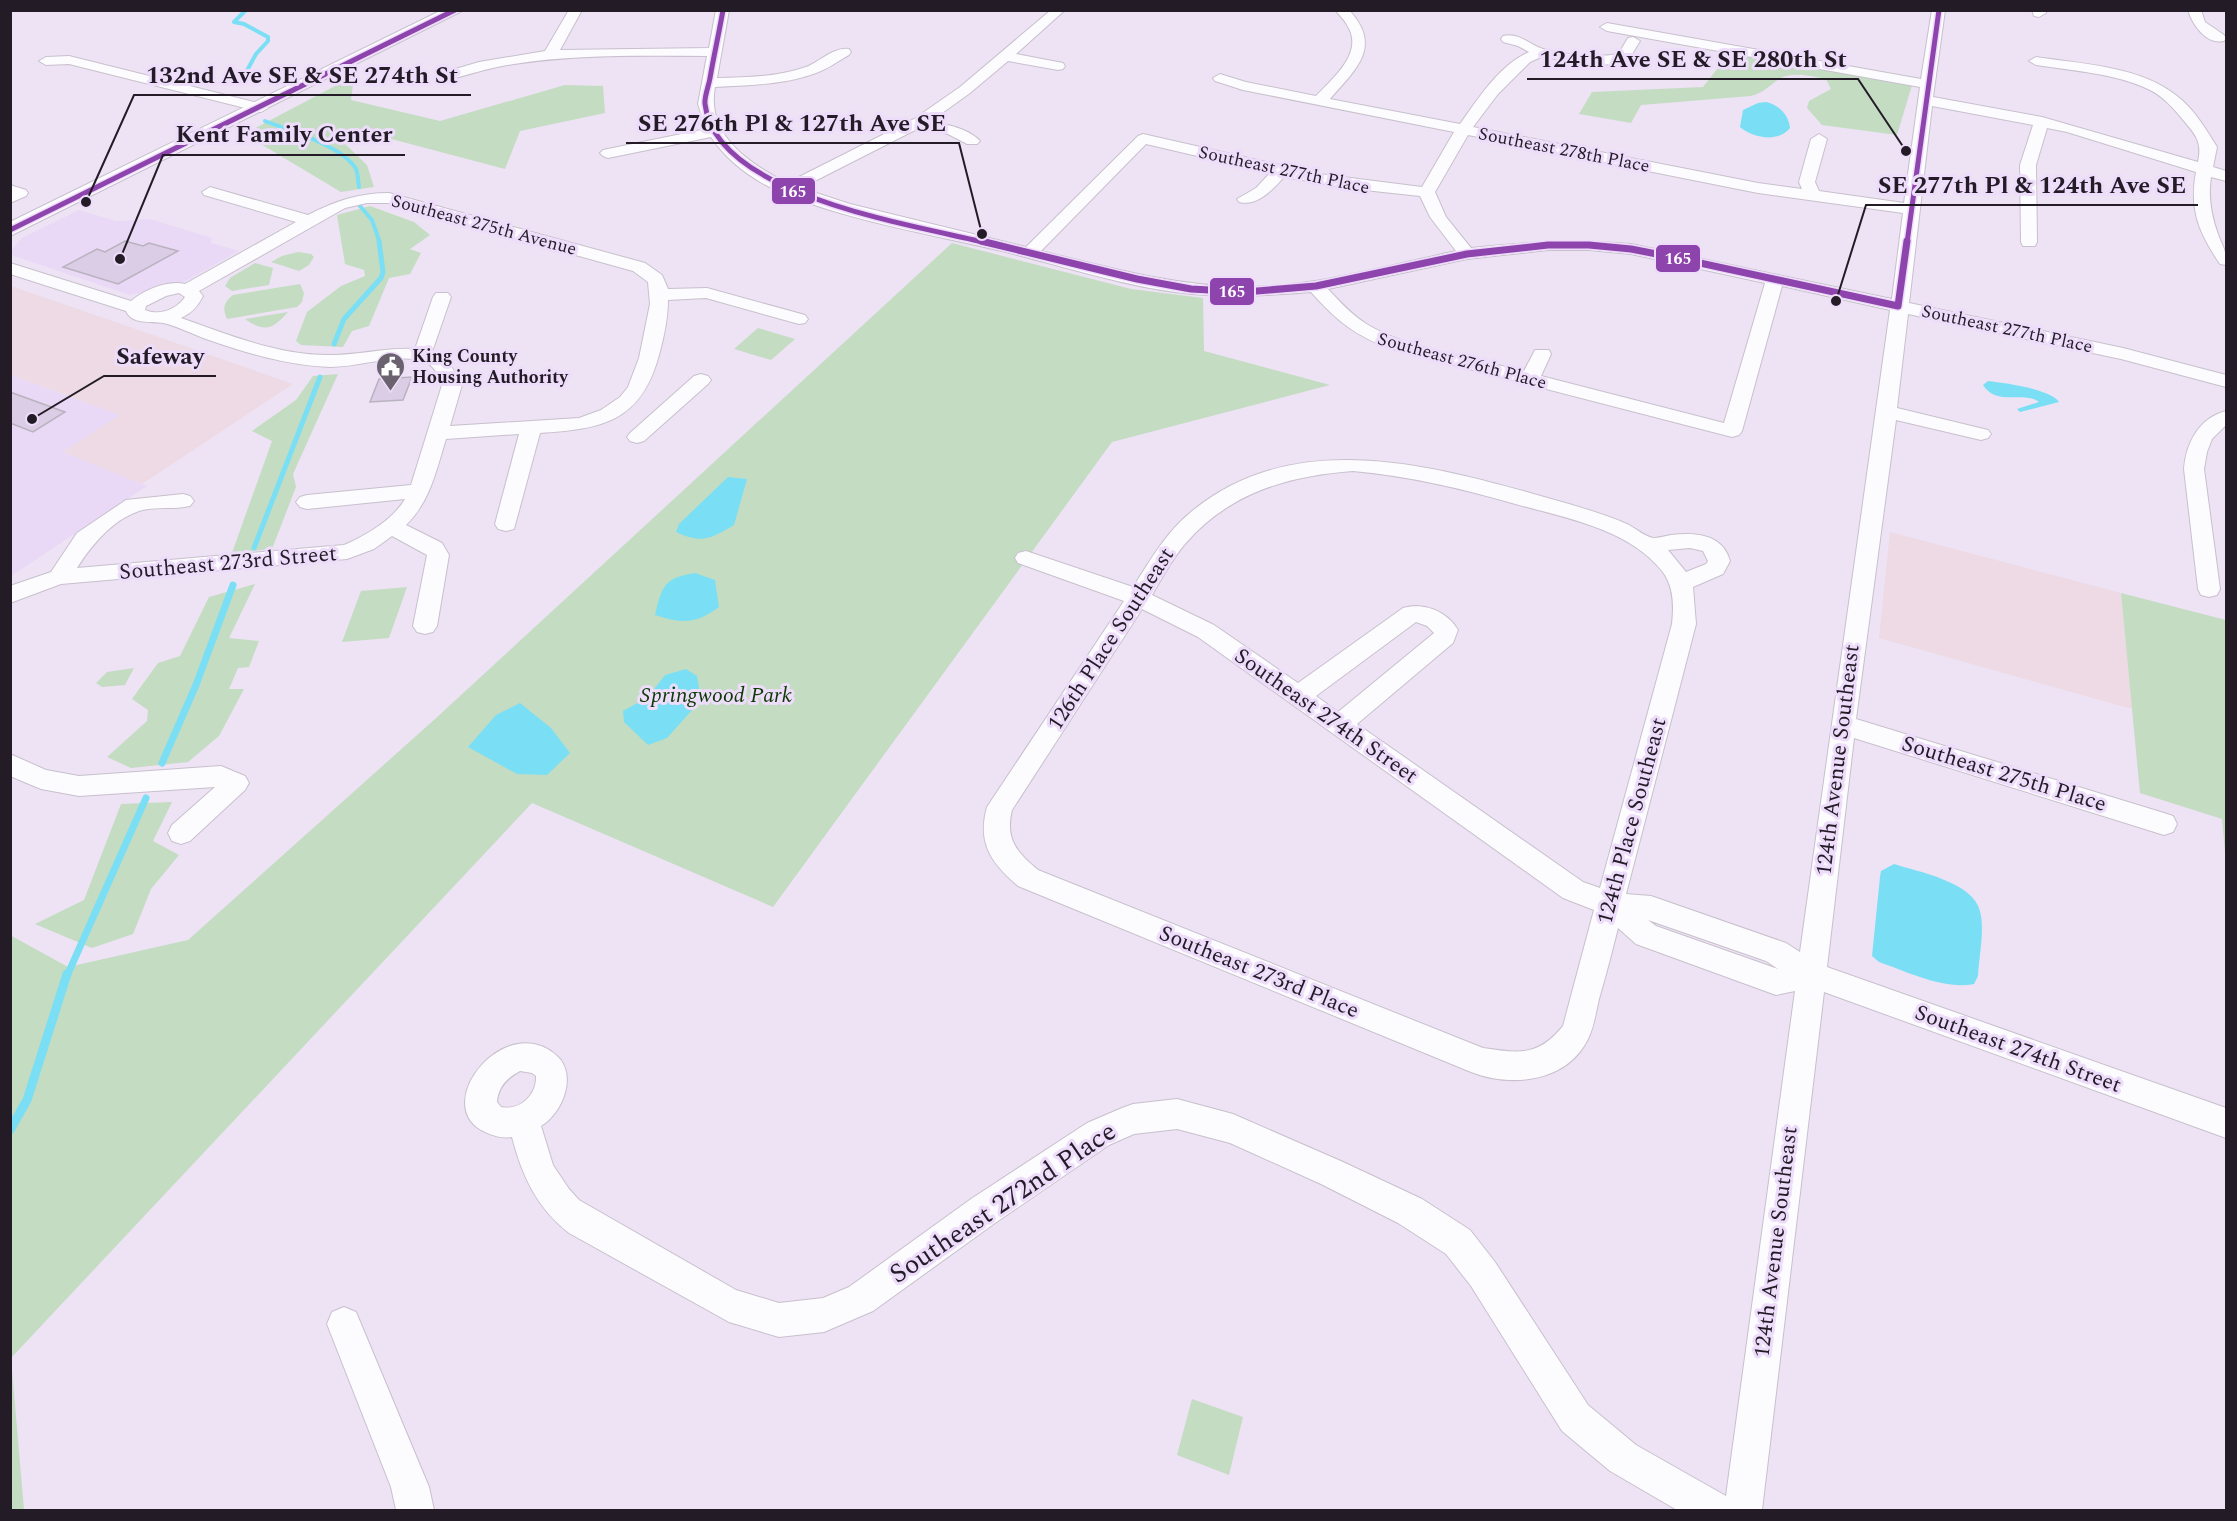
<svg xmlns="http://www.w3.org/2000/svg" width="2237" height="1521" viewBox="0 0 2237 1521" font-family="Spectral,serif">
  <style>
    .built { fill: #ead9f6 }
    .industrial { fill: #eddae4 }
    .green { fill: #c4dcc2 }
    .water { fill: #7adff4 }
    .lines { fill: none; stroke-linecap: round; stroke-linejoin: round }
    .stream-far3 { stroke: #7adff4; stroke-width: 4 }
    .stream-far2 { stroke: #7adff4; stroke-width: 5 }
    .stream-far1 { stroke: #7adff4; stroke-width: 7 }
    .stream { stroke: #7adff4; stroke-width: 9 }
    .building { fill: #dbcde5; stroke: #b9b2bf; stroke-width: 1.5 }
    .minor-casing { stroke: #c8c0cd; stroke-width: 2 }
    .major-casing { stroke: #c8c0cd; stroke-width: 2 }
    .minor { fill: #fcfbfd; fill-rule: evenodd }
    .major { fill: #fcfbfd; fill-rule: evenodd }
    .bus-1-far1-casing { stroke: #eedcfb; stroke-width: 8 }
    .bus-1-casing { stroke: #eedcfb; stroke-width: 10 }
    .bus-1-far1 { stroke: #8e44ad; stroke-width: 5 }
    .bus-1 { stroke: #8e44ad; stroke-width: 7 }
    .labels { text-anchor: middle; dominant-baseline: central; stroke-width: 6; stroke-linejoin: round; paint-order: stroke }
    .far-street-label { font-size: 18px; fill: #231c27; stroke: #eedcfb }
    .far-poi-label { font-size: 18px; font-weight: bold; fill: #231c27; stroke: #eedcfb; text-anchor: start }
    .street-label { font-size: 22px; fill: #231c27; stroke: #eedcfb }
    .park-label { font-size: 22px; font-style: italic; fill: #0d3903; stroke: #eedcfb }
    .near-street-label { font-size: 27px; fill: #231c27; stroke: #eedcfb }
    .leader { fill: none; stroke: #231c27; stroke-width: 2 }
    .callout-dot { fill: #231c27; stroke: #eedcfb; stroke-width: 2 }
    .callout-label { font-size: 24px; text-anchor: middle; font-weight: bold; fill: #231c27; stroke: #eedcfb; stroke-width: 6; stroke-linejoin: round; paint-order: stroke }
    .line-badge { stroke: #eedcfb; stroke-width: 2 }
    .badge-label { font-size: 16px; text-anchor: middle; font-weight: bold; fill: #fff }
  </style>
  <rect width="100%" height="100%" fill="#ede3f4"/>
  <path class="built" d="M 79,210 L 116,221 L 150,219 L 212,238 L 211,243 L 239,251 L 182,283 L 130,295 L 11,255 L 11,251 L 22,238 Z
    M 10,375 L 120,415 L 63,452 L 147,486 L 11,576 Z"/>
  <path class="industrial" d="M 11,286 L 124,325 L 293,384 L 142,484 L 63,452 L 120,415 L 11,375 Z
    M 1890,532 L 2121,593 L 2132,709 L 1879,638 Z"/>
  <path class="green" d="M 1730,52 L 1912,85 L 1897,135 L 1822,125 L 1807,108 L 1809,101 L 1831,89 L 1826,79 C 1813,76 1791,71 1779,79 C 1769,86 1763,93 1751,96 L 1641,105 L 1631,123 L 1579,114 L 1592,92 L 1703,87 Z
    M 354,76 L 351,100 L 440,121 L 565,85 L 603,86 L 605,113 L 520,131 L 505,169 L 361,131 L 340,139 L 367,165 L 374,187 L 341,192 L 244,134 Z
    M 370,206 L 414,222 L 430,235 L 410,249 L 421,253 L 410,274 L 389,278 L 369,326 L 352,331 L 343,347 L 301,345 L 296,341 L 307,312 L 341,286 L 365,276 L 364,270 L 345,264 L 337,215 Z
    M 952,243 L 1131,289 L 1203,298 L 1204,351 L 1330,385 L 1112,442 L 773,907 L 532,803 L 11,1358 L 24,1510 L 10,1510 L 10,935 L 68,967 L 188,940 L 435,719 Z
    M 298,252 L 311,254 L 314,257 L 309,265 L 299,271 L 271,262 L 282,256 Z
    M 255,263 L 273,268 L 269,285 L 232,291 L 225,286 L 230,278 Z
    M 300,284 L 304,293 L 302,302 L 297,307 L 227,319 C 222,308 224,302 233,295 Z
    M 288,312 C 273,329 265,333 245,319 Z
    M 758,328 L 795,339 L 771,360 L 734,349 Z
    M 338,374 L 293,474 L 296,487 L 272,549 L 232,553 L 272,441 L 252,431 L 296,400 L 313,376 Z
    M 255,584 L 229,638 L 259,641 L 249,667 L 238,668 L 229,689 L 244,689 L 219,736 L 188,762 L 131,768 L 107,757 L 147,721 L 148,710 L 132,699 L 158,663 L 180,656 L 209,597 Z
    M 407,587 L 389,638 L 342,642 L 361,591 Z
    M 2121,593 L 2226,620 L 2226,863 L 2222,819 L 2140,793 Z
    M 134,668 L 125,685 L 102,687 L 96,683 L 107,672 Z
    M 172,802 L 153,841 L 179,855 L 151,889 L 133,934 L 92,948 L 35,924 L 84,900 L 121,804 Z
    M 1192,1399 L 1243,1417 L 1229,1475 L 1177,1455 Z"/>
  <path class="water" d="M 1766,102 C 1778,104 1789,115 1790,128 C 1778,143 1753,138 1740,127 L 1743,110 L 1758,103 Z
    M 1988,381 C 2005,383 2051,389 2059,402 L 2020,412 L 2017,409 L 2039,402 C 2023,390 1997,407 1983,385 Z
    M 728,477 L 747,479 L 734,525 C 711,539 701,544 676,532 L 679,524 Z
    M 695,573 L 715,580 L 719,607 C 696,624 682,624 655,615 C 662,586 664,578 695,573 Z
    M 686,669 L 697,676 L 701,700 L 667,738 L 648,745 L 624,722 L 623,711 L 648,697 L 665,675 Z
    M 520,703 L 551,728 L 570,753 L 547,775 L 517,774 L 468,747 L 496,715 Z
    M 1894,864 C 1919,872 1973,882 1980,911 C 1985,930 1979,956 1978,976 L 1974,984 C 1944,990 1908,972 1879,962 L 1872,956 L 1880,877 L 1881,871 Z"/>
  <g class="lines">
    <path class="stream-far3" d="M 244,76 L 256,54 L 268,41 L 268,37 L 244,24 L 234,22 L 246,10
      M 265,121 C 288,130 343,146 356,169 C 358,174 358,181 359,187
      M 360,206 L 372,220 L 380,243"/>
    <path class="stream-far2" d="M 334,344 L 344,319 L 381,278 L 383,272 L 379,241
      M 254,548 L 320,377"/>
    <path class="stream-far1" d="M 162,763 L 196,685 L 233,585
      M 67,976 L 146,798"/>
    <path class="stream" d="M 10,1130 L 27,1100 L 67,974"/>
  </g>
  <path class="building" d="M 125,241 L 143,246 L 149,243 L 178,251 L 118,284 L 63,267 L 97,249 L 105,252 Z
    M 412,377 L 403,400 L 370,402 L 379,379 Z
    M 10,392 L 65,412 L 33,432 L 10,423 Z"/>
  <g class="lines">
    <defs>
      <path id="minor" d="M 569,10 L 582,10 L 560,50 L 709,48 L 716,10 L 729,10 L 717,78 C 747,77 778,77 806,67 C 819,62 835,46 849,49 L 851,52 L 849,55 C 838,61 828,69 816,73 C 784,85 749,85 715,87 C 706,136 749,163 787,183 L 914,119 L 960,87 L 1051,10 L 1065,10 L 1016,54 L 1063,63 L 1065,66 L 1063,69 L 1058,70 L 1008,61 L 970,93 L 931,121 C 947,125 968,128 980,141 L 977,144 L 967,144 L 948,134 L 921,127 L 801,188 L 850,204 L 1026,247 L 1138,136 L 1143,134 L 1319,174 L 1422,187 L 1454,132 L 1243,90 L 1215,81 L 1213,78 L 1220,74 L 1246,82 L 1316,96 C 1333,78 1365,52 1347,25 C 1344,19 1339,15 1335,10 L 1349,10 C 1383,47 1356,69 1330,99 L 1460,124 C 1478,99 1499,65 1529,52 L 1518,46 L 1503,42 L 1501,39 L 1503,36 C 1519,32 1530,45 1543,49 C 1556,54 1607,59 1619,53 L 1628,38 L 1633,37 L 1640,41 L 1629,59 L 1619,63 L 1602,65 L 1541,57 L 1530,62 L 1498,94 L 1473,127 L 1758,183 L 1802,189 L 1799,182 L 1811,139 L 1819,134 L 1827,139 L 1815,182 L 1819,191 L 1904,203 L 1920,87 L 1607,31 L 1600,27 L 1607,23 L 1921,79 L 1932,10 L 1945,10 L 1933,97 L 2042,117 L 2198,162 C 2202,143 2197,136 2184,121 C 2174,109 2164,97 2150,90 C 2116,73 2073,71 2036,65 L 2029,61 L 2036,57 C 2082,64 2140,66 2177,96 C 2194,109 2206,129 2217,147 L 2213,167 L 2226,171 L 2226,181 L 2211,177 C 2208,196 2211,215 2218,234 C 2223,249 2226,247 2226,265 L 2220,264 C 2199,233 2189,210 2196,172 L 2067,132 L 2047,128 L 2036,165 L 2037,242 L 2035,246 L 2023,246 L 2021,242 L 2020,165 L 2033,125 L 1932,106 L 1909,303 L 2123,348 L 2226,375 L 2226,387 L 2121,359 L 1908,314 L 1897,408 L 1988,430 L 1991,434 L 1988,438 L 1981,440 L 1896,420 L 1856,719 L 2164,813 L 2173,816 L 2177,824 L 2173,832 L 2164,835 L 1854,738 L 1827,967 L 2226,1108 L 2226,1138 L 1824,992 L 1762,1510 L 1677,1510 L 1610,1471 L 1562,1431 L 1471,1286 L 1446,1254 L 1398,1223 L 1321,1184 L 1230,1143 L 1177,1129 L 1134,1134 L 1109,1145 L 995,1223 L 873,1311 L 824,1332 L 779,1337 L 729,1322 L 569,1233 C 537,1208 522,1176 512,1137 C 501,1139 491,1135 481,1130 C 432,1101 507,1010 557,1056 C 578,1075 562,1114 541,1126 L 553,1165 L 569,1189 L 579,1200 L 736,1290 L 779,1303 L 823,1298 L 849,1287 L 971,1199 L 1087,1123 L 1122,1108 L 1133,1104 L 1177,1099 L 1233,1114 L 1343,1162 L 1422,1199 L 1470,1230 L 1495,1262 L 1588,1405 L 1636,1445 L 1726,1496 L 1795,991 L 1776,995 L 1636,944 L 1618,928 C 1612,952 1606,975 1599,999 C 1596,1012 1594,1027 1588,1039 C 1567,1082 1512,1088 1471,1072 L 1018,886 C 991,863 977,843 987,807 L 1124,601 L 1018,563 L 1015,558 L 1018,553 L 1026,551 L 1133,587 C 1150,561 1166,532 1191,512 C 1300,421 1448,470 1569,504 C 1589,510 1610,516 1629,525 C 1636,529 1646,537 1653,538 C 1658,538 1665,536 1671,535 C 1695,532 1723,534 1730,561 L 1723,574 L 1693,587 L 1696,624 L 1626,894 L 1651,896 L 1786,943 L 1800,952 L 1890,310 L 1782,286 L 1742,431 L 1739,435 L 1732,437 L 1392,349 C 1355,336 1337,321 1311,292 C 1272,295 1233,298 1193,294 C 1133,289 1062,266 1002,251 C 930,234 850,221 782,193 C 754,181 728,162 711,137 L 608,158 L 603,156 L 600,153 L 603,150 L 706,129 L 698,104 L 707,56 C 643,56 578,54 514,64 C 491,67 469,75 447,80 L 440,76 L 442,73 L 479,62 L 545,51 ZM 1468,135 L 1758,193 L 1903,213 L 1892,299 L 1631,244 C 1575,239 1527,242 1471,248 L 1446,217 L 1435,192 ZM 1146,144 L 1270,173 L 1256,188 L 1237,199 L 1239,202 C 1258,207 1273,189 1284,177 L 1355,189 L 1420,196 L 1430,217 L 1456,251 C 1386,266 1315,287 1244,287 C 1174,286 1108,267 1041,251 ZM 1548,250 L 1589,250 L 1631,254 L 1765,283 L 1724,423 L 1541,376 L 1551,354 L 1549,350 L 1535,350 L 1524,371 C 1479,360 1403,348 1365,323 C 1351,314 1339,301 1328,289 L 1467,259 ZM 1353,471 C 1410,476 1464,489 1519,505 C 1567,518 1630,530 1662,571 C 1674,586 1674,606 1672,624 L 1600,888 L 1583,882 L 1357,724 L 1453,643 L 1458,630 C 1447,611 1424,602 1403,608 L 1298,683 L 1214,625 L 1152,595 C 1162,578 1172,559 1185,544 C 1229,493 1287,476 1353,471 ZM 1690,548 L 1703,551 L 1708,561 L 1706,564 L 1686,572 L 1668,550 ZM 1142,609 L 1198,637 L 1563,898 L 1594,910 L 1563,1026 C 1538,1057 1519,1053 1483,1048 L 1038,870 C 1016,852 1005,838 1012,810 ZM 1416,622 L 1427,626 L 1434,633 L 1338,712 L 1316,696 ZM 1648,920 L 1766,961 L 1778,969 L 1656,926 ZM 520,1071 L 532,1073 L 536,1076 C 537,1095 520,1111 501,1107 L 497,1102 C 498,1087 507,1078 520,1071 Z
        M 2032,10 L 2046,10 L 2046,13 L 2039,17 L 2034,16 Z
        M 2188,10 L 2201,10 L 2205,22 L 2224,35 L 2226,38 L 2224,41 C 2206,45 2192,24 2188,10 Z
        M 69,56 L 266,105 L 268,108 L 261,112 L 69,64 L 46,65 L 39,61 L 46,57 Z
        M 10,185 L 26,190 L 28,193 L 26,196 L 10,203 Z
        M 210,187 L 308,215 C 335,201 359,193 389,193 L 645,263 L 662,275 L 668,289 L 707,288 L 805,315 L 808,319 L 805,323 L 799,324 L 706,298 L 668,300 C 668,318 664,337 659,355 C 641,422 602,429 540,433 L 514,529 L 506,531 L 498,529 L 495,524 L 519,434 L 446,439 C 436,471 430,502 406,525 L 442,543 L 449,555 L 437,626 L 433,632 L 425,634 L 417,632 L 413,626 L 427,555 L 392,536 L 374,549 L 347,559 L 61,584 L 10,603 L 10,586 L 51,572 L 77,533 L 126,500 L 183,494 L 190,496 L 194,501 L 190,506 C 174,510 155,506 139,511 C 112,520 91,546 77,568 L 344,545 C 365,536 393,520 405,499 L 307,509 L 300,507 L 296,502 L 300,497 L 307,495 L 411,485 L 442,385 C 439,375 434,365 423,361 C 397,353 359,367 331,367 C 289,366 246,353 206,339 C 192,334 177,326 163,323 C 151,321 132,325 126,311 L 10,274 L 10,263 L 131,301 C 144,290 167,280 185,284 L 296,222 L 204,195 L 202,192 ZM 367,203 L 388,203 L 633,271 L 648,282 L 650,304 L 639,358 L 628,387 L 620,397 L 601,410 L 579,418 L 450,426 L 462,385 L 448,361 L 432,352 L 451,297 L 448,293 L 436,293 L 433,297 L 415,349 C 387,347 360,355 332,355 C 280,356 229,335 181,318 C 192,313 198,306 203,296 L 199,291 L 345,208 ZM 179,293 L 185,297 C 176,310 159,316 145,310 L 146,306 L 166,296 Z
        M 701,374 L 708,376 L 711,380 L 708,384 L 644,441 L 637,443 L 630,441 L 627,437 L 630,433 L 694,376 Z
        M 2226,411 L 2226,425 L 2212,439 L 2207,452 L 2204,469 L 2220,589 L 2217,595 L 2209,597 L 2201,595 L 2198,589 L 2184,469 C 2186,443 2199,418 2226,411 Z
        M 10,754 L 46,770 L 79,776 L 221,766 L 245,776 L 249,783 L 245,790 L 190,841 L 181,844 L 172,841 L 168,833 L 172,825 L 215,787 L 79,796 L 41,789 L 10,776 Z
        M 344,1307 L 356,1312 L 429,1487 L 434,1510 L 396,1510 L 391,1487 L 327,1324 L 332,1312 Z"/>
      <path id="major" d="M 442,10 L 464,10 L 10,236 L 10,222 Z"/>
    </defs>
    <use href="#minor" class="minor-casing"/>
    <use href="#major" class="major-casing"/>
    <use href="#minor" class="minor"/>
    <use href="#major" class="major"/>
    <defs>
      <path id="bus-1-far1" d="M 723,10 C 719,33 714,55 710,78 C 709,85 704,97 705,104 C 715,196 915,225 987,243
        M 10,230 L 455,10
        M 1907,243 L 1939,10"/>
      <path id="bus-1" d="M 981,241 L 1137,279 L 1191,289 L 1245,292 L 1316,286 L 1467,254 L 1548,245 L 1589,245 L 1631,249 L 1677,258 L 1898,306
        M 1898,306 L 1907,241"/>
    </defs>
    <use href="#bus-1-far1" class="bus-1-far1-casing"/>
    <use href="#bus-1" class="bus-1-casing"/>
    <use href="#bus-1-far1" class="bus-1-far1"/>
    <use href="#bus-1" class="bus-1"/>
  </g>
  <defs>
    <symbol id="civic-pin" viewBox="-11 -11 22 30"><path d="M0 17L-7.5 6A9.5 9.5 0 1 1 7.5 6Z" fill="#6a626f" stroke="#eedcfb"/><path d="M-.6-6.5H3V-4.5H.6V-3L4-1V1h2V6H-6V1h2V-1L-.6-3ZM-1.2 2.5V6h2.4V2.5Z" fill="#fff"/></symbol>
  </defs>
  <g fill-rule="evenodd">
    <use href="#civic-pin" x="374" y="350" width="33" height="45"/>
  </g>
  <g class="labels">
    <g class="far-street-label">
      <text transform="translate(1564 150) rotate(11)">Southeast 278th Place</text>
      <text transform="translate(1284 170) rotate(12)">Southeast 277th Place</text>
      <text transform="translate(484 225) rotate(15)">Southeast 275th Avenue</text>
      <text transform="translate(2007 329) rotate(12)">Southeast 277th Place</text>
      <text transform="translate(1462 361) rotate(15)">Southeast 276th Place</text>
    </g>
    <g class="far-poi-label">
      <text x="412" y="356">King County<tspan x="412" dy="21">Housing Authority</tspan></text>
    </g>
    <g class="street-label">
      <text transform="translate(228 563) rotate(-5)">Southeast 273rd Street</text>
      <text transform="translate(1111 639) rotate(-57)">126th Place Southeast</text>
      <text transform="translate(1326 716) rotate(35)">Southeast 274th Street</text>
      <text transform="translate(1838 760) rotate(-83)">124th Avenue Southeast</text>
      <text transform="translate(2004 774) rotate(17)">Southeast 275th Place</text>
      <text transform="translate(1632 821) rotate(-75)">124th Place Southeast</text>
      <text transform="translate(1259 972) rotate(22)">Southeast 273rd Place</text>
      <text transform="translate(2018 1049) rotate(20)">Southeast 274th Street</text>
      <text transform="translate(1776 1242) rotate(-83)">124th Avenue Southeast</text>
    </g>
    <g class="park-label">
      <text x="716" y="695">Springwood Park</text>
    </g>
    <g class="near-street-label">
      <text transform="translate(1003 1203) rotate(-34)">Southeast 272nd Place</text>
    </g>
  </g>
  <path class="leader" d="M1906 151L1858 79H1527M86 202L134 95H471M982 234L959 143H626M120 259L163 155H405M1836 301L1866 205H2198M32 419L104 376H216"/>
  <g class="callout-dot">
    <circle cx="1906" cy="151" r="6"/>
    <circle cx="86" cy="202" r="6"/>
    <circle cx="982" cy="234" r="6"/>
    <circle cx="120" cy="259" r="6"/>
    <circle cx="1836" cy="301" r="6"/>
    <circle cx="32" cy="419" r="6"/>
  </g>
  <g class="callout-label">
    <text x="1693" y="67">124th Ave SE &amp; SE 280th St</text>
    <text x="302" y="83">132nd Ave SE &amp; SE 274th St</text>
    <text x="792" y="131">SE 276th Pl &amp; 127th Ave SE</text>
    <text x="284" y="142">Kent Family Center</text>
    <text x="2032" y="193">SE 277th Pl &amp; 124th Ave SE</text>
    <text x="160" y="364">Safeway</text>
  </g>
  <g class="line-badge">
    <rect x="771" y="177" width="45" height="28" rx="6" fill="#8e44ad"/>
    <rect x="1655" y="244" width="46" height="29" rx="6" fill="#8e44ad"/>
    <rect x="1209" y="277" width="46" height="29" rx="6" fill="#8e44ad"/>
  </g>
  <g class="badge-label">
    <text x="793" y="197">165</text>
    <text x="1678" y="264">165</text>
    <text x="1232" y="297">165</text>
  </g>
  <rect width="2237" height="1521" fill="none" stroke="#231c27" stroke-width="24"/>
</svg>
